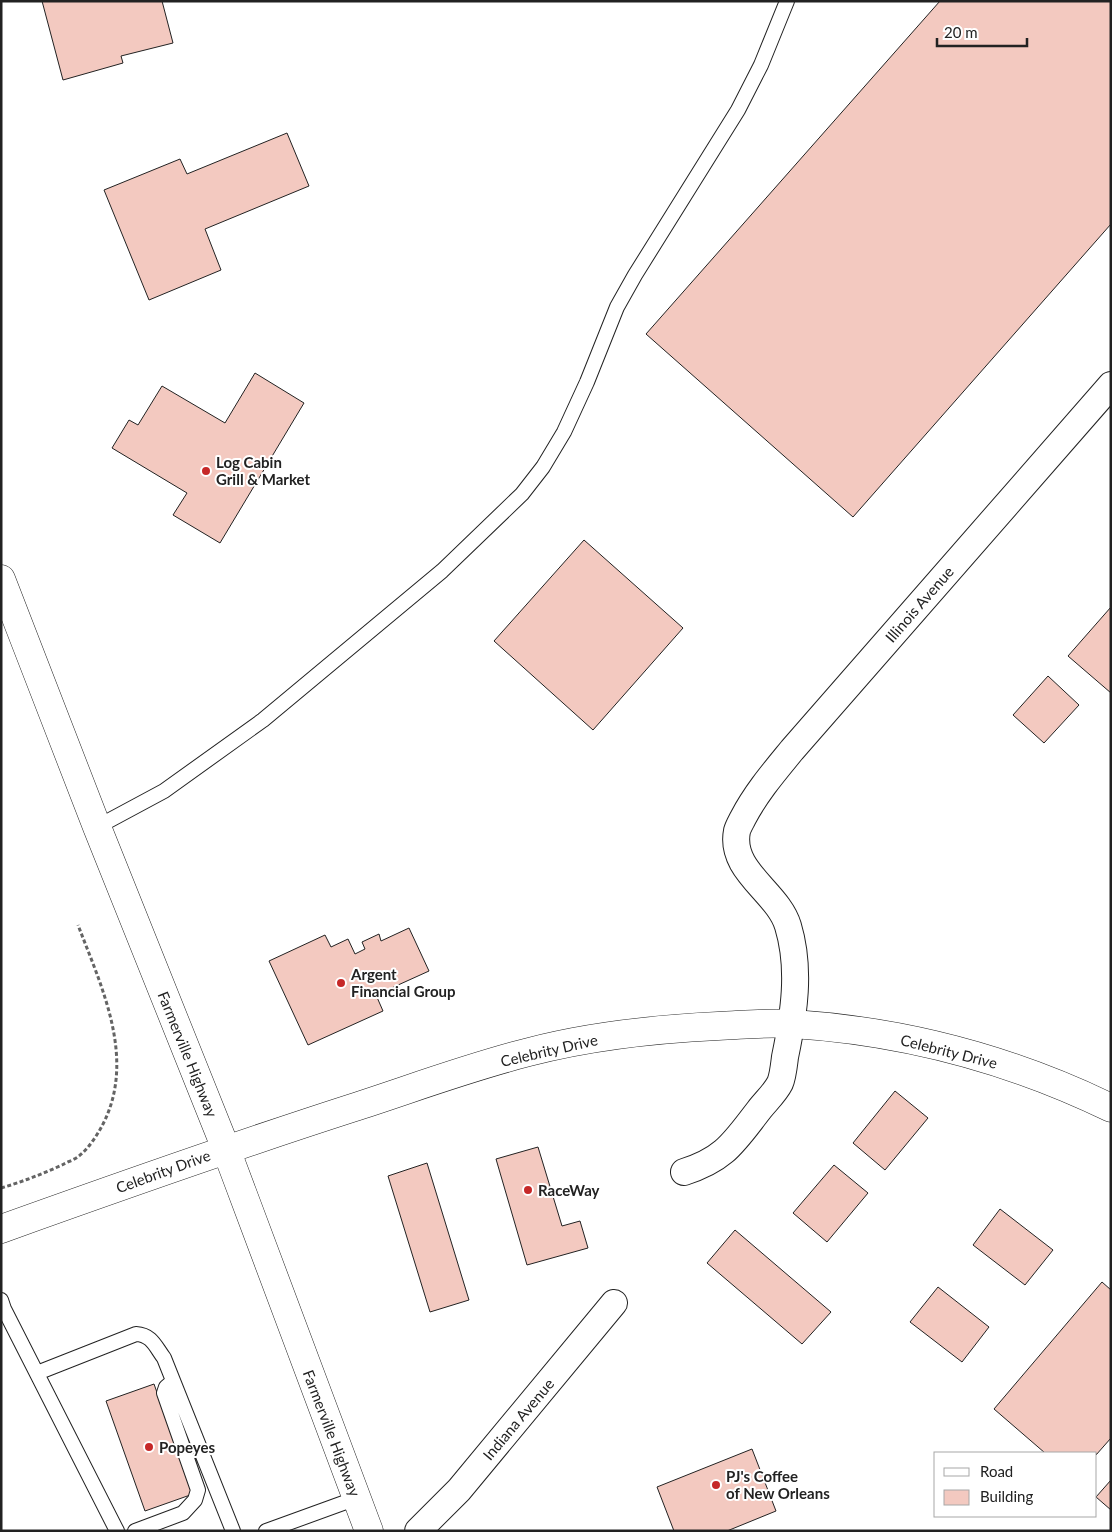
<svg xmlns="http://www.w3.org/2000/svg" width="1112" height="1532" viewBox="0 0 1112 1532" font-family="Lato,sans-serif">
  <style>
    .building { fill: #f3c9c0; stroke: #222 }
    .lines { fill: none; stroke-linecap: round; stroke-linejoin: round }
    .service-casing { stroke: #222; stroke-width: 16 }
    .minor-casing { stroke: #222; stroke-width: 28 }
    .tertiary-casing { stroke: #222; stroke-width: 29 }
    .primary-casing { stroke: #222; stroke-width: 29 }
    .path { stroke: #646464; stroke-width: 3; stroke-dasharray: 4 2.5; stroke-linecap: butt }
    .service { stroke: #fff; stroke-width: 14 }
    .minor { stroke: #fff; stroke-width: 26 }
    .tertiary { stroke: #fff; stroke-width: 28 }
    .primary { stroke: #fff; stroke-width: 28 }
    .poi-dot { fill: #c62828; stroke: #fff; stroke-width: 2 }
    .labels { text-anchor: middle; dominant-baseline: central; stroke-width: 4; stroke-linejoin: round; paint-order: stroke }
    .poi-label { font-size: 15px; font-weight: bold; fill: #222; stroke: #fff; text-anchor: start }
    .street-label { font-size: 15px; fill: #222; stroke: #fff }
  </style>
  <rect width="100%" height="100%" fill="#fff"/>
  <path class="building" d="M 42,1 L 162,1 L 173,43 L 121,56 L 123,63 L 63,80 Z
    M 940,1 L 1111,1 L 1111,224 L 853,517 L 646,334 Z
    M 287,133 L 309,186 L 205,229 L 221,270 L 149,300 L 104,190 L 180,159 L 187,174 Z
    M 255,373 L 304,403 L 220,543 L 173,515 L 187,493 L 112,448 L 129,420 L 138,425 L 162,386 L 225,423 Z
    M 584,540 L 683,628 L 593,730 L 494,641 Z
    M 1111,607 L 1111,693 L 1068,656 Z
    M 1048,676 L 1079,705 L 1044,743 L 1013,715 Z
    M 409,928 L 429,971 L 376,995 L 383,1011 L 308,1045 L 269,961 L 325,935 L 331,947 L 348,939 L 355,954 L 365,949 L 362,942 L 379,934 L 381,941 Z
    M 895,1091 L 928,1118 L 885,1170 L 853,1143 Z
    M 538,1147 L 562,1226 L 580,1221 L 588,1248 L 527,1265 L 496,1159 Z
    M 427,1163 L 469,1300 L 430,1312 L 388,1176 Z
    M 834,1165 L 868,1193 L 827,1242 L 793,1213 Z
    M 1000,1209 L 1053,1250 L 1025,1285 L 973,1245 Z
    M 735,1230 L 831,1312 L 802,1344 L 707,1263 Z
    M 1102,1282 L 1111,1290 L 1111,1438 L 1096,1455 L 1096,1453 L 1045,1453 L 994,1409 Z
    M 938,1287 L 989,1327 L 962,1362 L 910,1322 Z
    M 154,1384 L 193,1494 L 145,1511 L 106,1401 Z
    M 752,1449 L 776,1511 L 727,1531 L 674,1531 L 657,1487 Z
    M 1111,1480 L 1111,1510 L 1096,1497 Z"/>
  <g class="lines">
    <defs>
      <path id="service" d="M 97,827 L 164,791 L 263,720 L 442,571 L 522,494 L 543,467 L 564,432 L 587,382 L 617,307 L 635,275 L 738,110 L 761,65 L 787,1
        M 1,1300 L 4,1309 L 117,1531
        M 37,1373 L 136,1334 C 152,1335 155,1346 164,1358 L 233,1531
        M 135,1531 L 183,1513 L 195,1500 L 198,1490 L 164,1393 L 166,1387 L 173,1381
        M 266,1531 L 357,1498"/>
      <path id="minor" d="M 684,1172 C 725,1159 734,1142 759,1110 C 765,1102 775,1093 780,1083 C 783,1076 784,1065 785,1057 C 794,1014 801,969 788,926 C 778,892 729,871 737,831 C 738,827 741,822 743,818 C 756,793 774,772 792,750 L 1111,385
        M 418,1531 L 459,1490 L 614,1303"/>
      <path id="tertiary" d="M 1,1229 C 118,1187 234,1146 352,1108 C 411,1089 469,1067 529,1052 C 590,1036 655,1029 718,1026 C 743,1025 768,1022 793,1024 C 903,1031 1012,1060 1111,1108"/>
      <path id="primary" d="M 1,579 L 97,827 L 226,1149 L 369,1531"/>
    </defs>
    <use href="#service" class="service-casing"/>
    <use href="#minor" class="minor-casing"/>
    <use href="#tertiary" class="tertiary-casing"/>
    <use href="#primary" class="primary-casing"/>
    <path class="path" d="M 1,1188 C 22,1182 42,1174 62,1165 C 67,1162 74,1160 79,1156 C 88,1149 96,1137 102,1126 C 137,1060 102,988 78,925"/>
    <use href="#service" class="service"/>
    <use href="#minor" class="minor"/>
    <use href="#tertiary" class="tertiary"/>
    <use href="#primary" class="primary"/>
  </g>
  <g class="poi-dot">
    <circle cx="206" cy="471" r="5"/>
    <circle cx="341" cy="983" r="5"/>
    <circle cx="528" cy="1190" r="5"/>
    <circle cx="149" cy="1447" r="5"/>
    <circle cx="716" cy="1485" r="5"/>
  </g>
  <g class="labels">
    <g class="poi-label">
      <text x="216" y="462">Log Cabin<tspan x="216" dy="17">Grill &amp; Market</tspan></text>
      <text x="351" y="974">Argent<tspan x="351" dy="17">Financial Group</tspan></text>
      <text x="538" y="1190">RaceWay</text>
      <text x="159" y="1447">Popeyes</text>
      <text x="726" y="1476">PJ's Coffee<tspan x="726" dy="17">of New Orleans</tspan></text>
    </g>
    <g class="street-label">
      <text transform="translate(919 604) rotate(-49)">Illinois Avenue</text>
      <text transform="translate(549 1050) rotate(-13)">Celebrity Drive</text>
      <text transform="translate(949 1051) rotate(14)">Celebrity Drive</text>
      <text transform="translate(188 1054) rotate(68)">Farmerville Highway</text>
      <text transform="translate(163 1171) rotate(-20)">Celebrity Drive</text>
      <text transform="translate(518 1419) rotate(-50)">Indiana Avenue</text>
      <text transform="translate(332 1433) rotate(69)">Farmerville Highway</text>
    </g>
  </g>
  <rect width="1112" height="1532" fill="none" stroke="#222222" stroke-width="5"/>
  <rect x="934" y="1452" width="162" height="65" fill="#ffffff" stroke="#a7a7a7"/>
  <rect x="944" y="1468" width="25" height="8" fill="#ffffff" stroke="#a7a7a7"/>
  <text x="980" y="1477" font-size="15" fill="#222222">Road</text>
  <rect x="944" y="1490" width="25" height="15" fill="#f3c9c0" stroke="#a7a7a7"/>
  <text x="980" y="1502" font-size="15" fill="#222222">Building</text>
  <path d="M937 38v8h90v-8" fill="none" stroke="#222222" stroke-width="2.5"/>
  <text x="944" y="38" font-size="15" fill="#222222" stroke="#ffffff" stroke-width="4" paint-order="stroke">20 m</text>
</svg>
